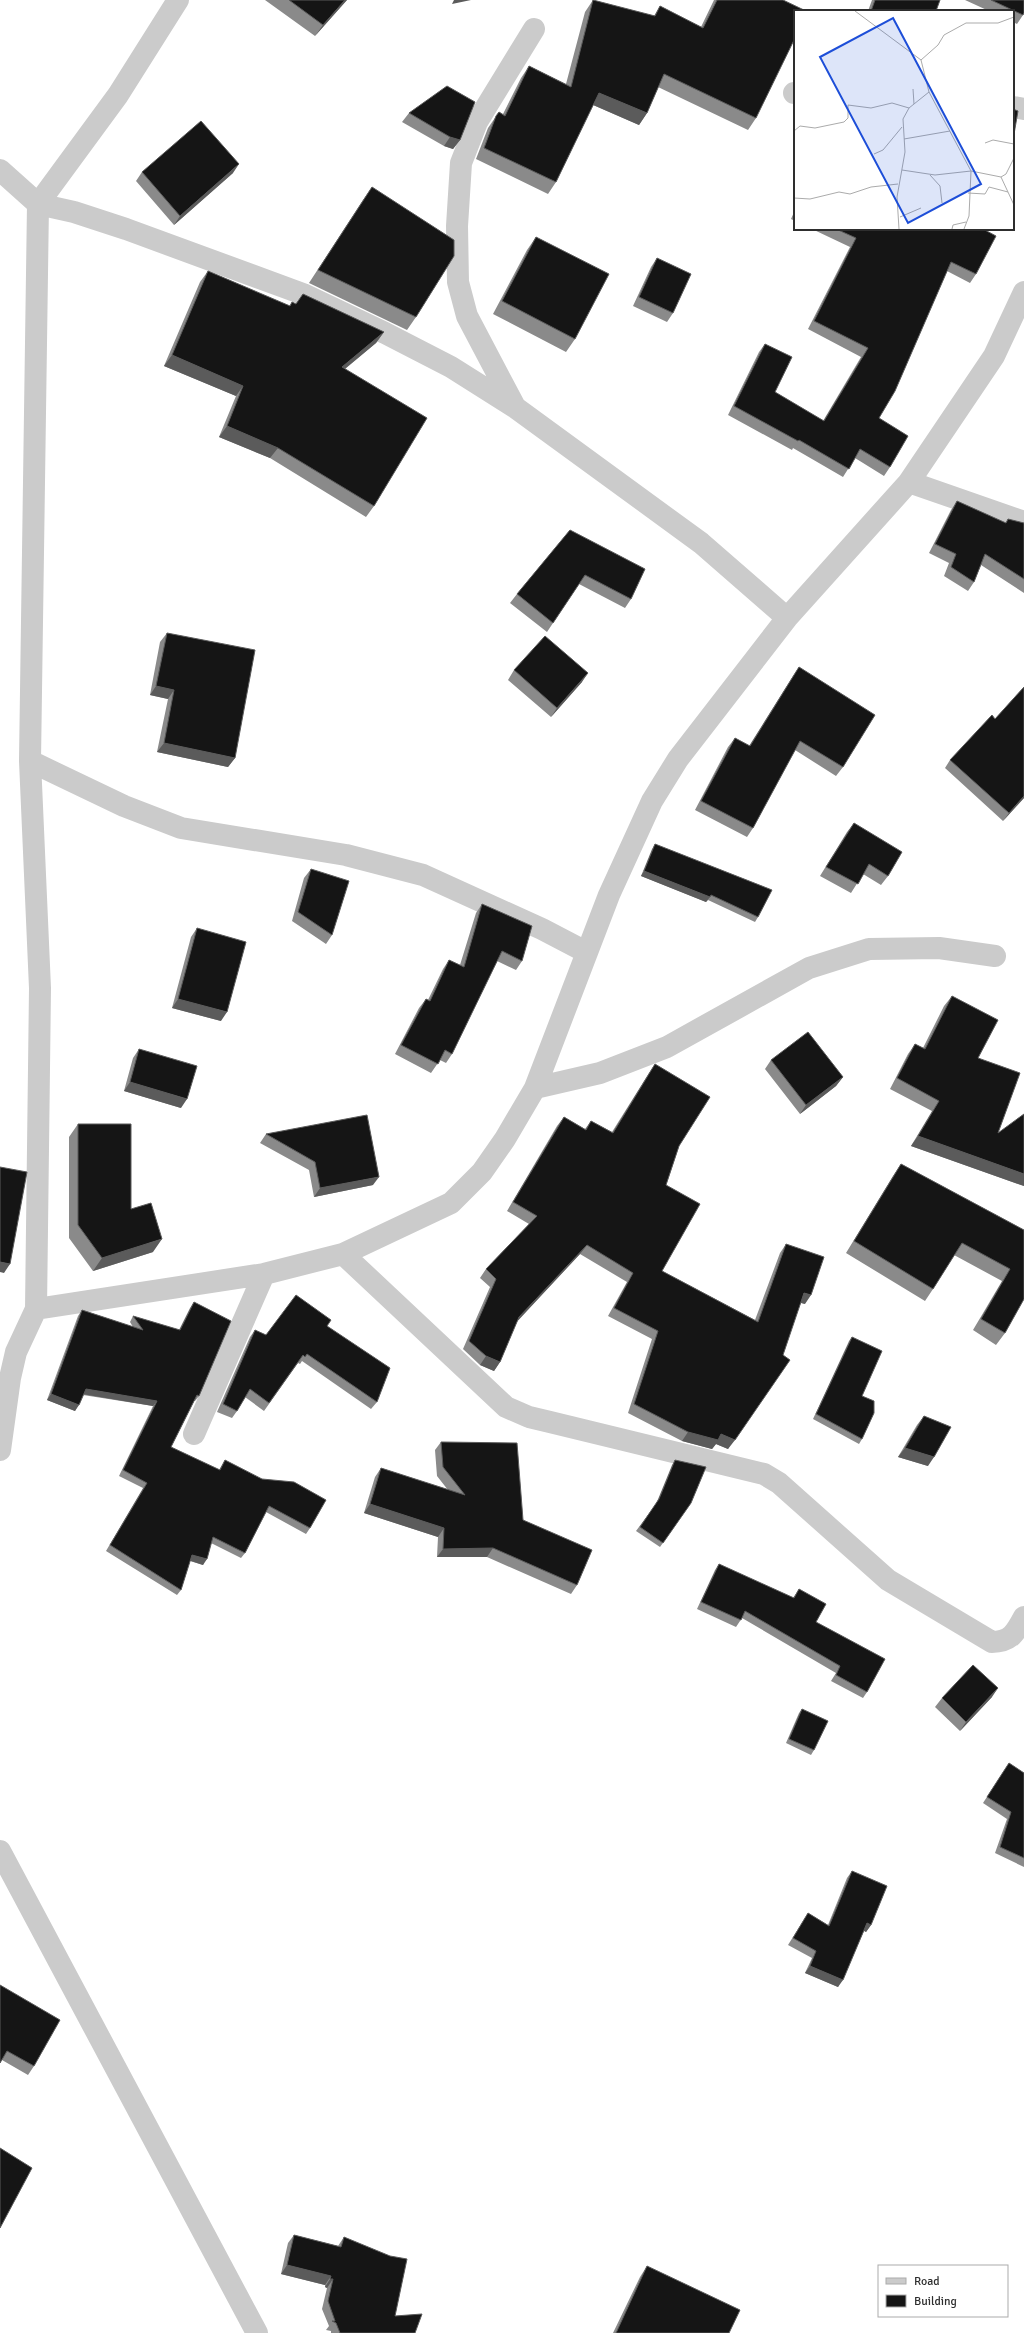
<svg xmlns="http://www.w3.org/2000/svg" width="1024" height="2333" viewBox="0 0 1024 2333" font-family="Signika,sans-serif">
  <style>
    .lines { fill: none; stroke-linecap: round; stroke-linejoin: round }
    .street { stroke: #cbcbcb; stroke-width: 22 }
    .wall { fill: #8a8a8a }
    .shaded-wall { fill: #5b5b5b }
    .building { fill: #151515; stroke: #5b5b5b }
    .inset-road { fill: none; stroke: #ababab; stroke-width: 1 }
    .view { fill: #1d4ed8; fill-opacity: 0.15; stroke: #1d4ed8; stroke-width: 2 }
    .inset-edge { fill: none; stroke: #2e2e2e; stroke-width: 2 }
  </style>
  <rect width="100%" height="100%" fill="#fff"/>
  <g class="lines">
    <path class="street" d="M 794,93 L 795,93
      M 1013,107 L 1024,109
      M 0,170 L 38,204 L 74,212 L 126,229 L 303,294 L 385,333 L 451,367 L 516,408 L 701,543 L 787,618
      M 515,407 L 467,316 L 458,282 L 457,226 L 461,163 L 477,122 L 534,29
      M 909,482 L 1024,522
      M 30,761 L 124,806 L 181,828 L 346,855 L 423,875 L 542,929 L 586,952
      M 535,1088 L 600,1073 L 667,1047 L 809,968 L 869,949 L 939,948 L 995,956
      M 343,1254 L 506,1407 L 529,1417 L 550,1422 L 764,1474 L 779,1483 L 888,1580 L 992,1642 C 1011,1642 1016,1632 1024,1617
      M 36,1309 L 264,1274 L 343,1254 L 451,1203 L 482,1172 L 505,1139 L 535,1088 L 609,895 L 652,801 L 678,759 L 787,618 L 909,482 L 994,356 L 1024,292
      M 194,1434 L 264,1274
      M 0,1450 L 10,1378 L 16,1352 L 36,1309 L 40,988 L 30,761 L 38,204 L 118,95 L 178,0
      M 0,1851 L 257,2333"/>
  </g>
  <path class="wall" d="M 265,0 L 347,0 L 315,36 Z
    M 593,0 L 654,16 L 660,6 L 701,27 L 714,0 L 783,0 L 756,118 L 748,130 L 658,87 L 647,113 L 639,125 L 593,105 L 556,182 L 548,194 L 476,159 L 488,128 L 499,112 L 503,114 L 521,78 L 529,66 L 566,84 L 585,12 Z
    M 872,0 L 940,0 L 936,11 L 868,11 Z
    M 965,0 L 1024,0 L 1023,15 L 1017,24 L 1013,22 L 1013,11 L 989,11 Z
    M 409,113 L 460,140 L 453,149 L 444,146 L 402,122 Z
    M 142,172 L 233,173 L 174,225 L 136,181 Z
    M 372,187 L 416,317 L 407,330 L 309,283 L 363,200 Z
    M 795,210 L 795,221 L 791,219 Z
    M 812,229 L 983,229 L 976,274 L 970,283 L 947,271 L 879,418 L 890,467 L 884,476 L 855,458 L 843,477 L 793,448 L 792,450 L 728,415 L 759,352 L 765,344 L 775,392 L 823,421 L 861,357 L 808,329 L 850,247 Z
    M 536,237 L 575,339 L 566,352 L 493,314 L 527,250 Z
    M 657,258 L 673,313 L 667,322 L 633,306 L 651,267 Z
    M 208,271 L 290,306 L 292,302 L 296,304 L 303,294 L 384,332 L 376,343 L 345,369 L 374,506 L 366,517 L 270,458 L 219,437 L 236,396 L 164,366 L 200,282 Z
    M 957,501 L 1005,523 L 1024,523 L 1024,593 L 981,565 L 974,582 L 968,591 L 944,576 L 949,563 L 929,553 L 951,510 Z
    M 570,530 L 631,599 L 625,608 L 579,584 L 547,632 L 510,603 L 517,594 Z
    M 167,633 L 235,758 L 228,767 L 157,752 L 168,699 L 150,695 L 160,642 Z
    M 799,667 L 843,767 L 836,776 L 795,750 L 753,828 L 747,837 L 695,810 L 728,747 L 735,738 L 749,746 L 793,676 Z
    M 514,670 L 582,682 L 551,717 L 508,680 Z
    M 1024,687 L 1024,798 L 1003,821 L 945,768 L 950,760 L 995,719 Z
    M 854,823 L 888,876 L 881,885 L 863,874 L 851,893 L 820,876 L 847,832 Z
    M 655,844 L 758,917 L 755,922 L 708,900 L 706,902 L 641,876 L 652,849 Z
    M 311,869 L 332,935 L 326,944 L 292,921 L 304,878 Z
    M 482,904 L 522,961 L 516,970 L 497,961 L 452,1054 L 446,1063 L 440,1060 L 431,1073 L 395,1054 L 419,1008 L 426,999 L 428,1000 L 443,969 L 449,960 L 460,965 L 476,913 Z
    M 197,928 L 221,1021 L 172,1008 L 191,937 Z
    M 952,996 L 978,1058 L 998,1133 L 1024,1186 L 911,1146 L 932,1111 L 890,1089 L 908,1054 L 915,1044 L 923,1048 L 944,1006 Z
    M 139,1049 L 181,1108 L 124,1091 L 133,1058 Z
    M 771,1060 L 843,1077 L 836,1086 L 800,1114 L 765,1069 Z
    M 655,1064 L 679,1146 L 666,1185 L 662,1271 L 755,1320 L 780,1253 L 786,1244 L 805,1304 L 801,1303 L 728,1449 L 716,1444 L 712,1449 L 682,1441 L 628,1413 L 652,1339 L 608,1316 L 627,1282 L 580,1254 L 517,1321 L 500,1362 L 494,1371 L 480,1365 L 463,1349 L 490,1287 L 480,1278 L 486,1269 L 529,1224 L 507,1211 L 557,1126 L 564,1117 L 585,1129 L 591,1121 L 612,1132 L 649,1073 Z
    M 78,1124 L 131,1209 L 153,1252 L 93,1271 L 69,1238 L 69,1137 Z
    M 266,1134 L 373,1185 L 314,1197 L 309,1170 L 260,1143 Z
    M 901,1164 L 1024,1230 L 1005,1333 L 996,1345 L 973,1330 L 1002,1281 L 954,1255 L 933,1289 L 925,1301 L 846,1253 L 893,1176 Z
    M 194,1302 L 199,1396 L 195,1401 L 194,1401 L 171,1447 L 219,1470 L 225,1460 L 310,1528 L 306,1534 L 266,1512 L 245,1553 L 241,1558 L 211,1543 L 203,1565 L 190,1561 L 181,1590 L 177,1595 L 106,1551 L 143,1488 L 119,1476 L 153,1406 L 83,1395 L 75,1411 L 47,1400 L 78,1316 L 82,1310 L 133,1327 L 130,1322 L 133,1316 L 179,1330 L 190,1308 Z
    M 327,1326 L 377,1402 L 371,1409 L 302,1361 L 300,1364 L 298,1363 L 264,1411 L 245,1397 L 237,1411 L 232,1418 L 217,1412 L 250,1337 L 255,1330 L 266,1335 Z
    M 852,1337 L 862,1396 L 862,1439 L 859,1444 L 813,1419 L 849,1341 Z
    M 924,1416 L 928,1466 L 898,1457 L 917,1425 Z
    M 441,1442 L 523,1520 L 577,1585 L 571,1594 L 487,1557 L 437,1557 L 438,1537 L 364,1513 L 375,1477 L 381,1468 L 448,1490 L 437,1476 L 435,1450 Z
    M 675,1460 L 691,1503 L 660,1547 L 636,1531 L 656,1504 L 672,1465 Z
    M 719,1564 L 793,1598 L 799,1589 L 816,1622 L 867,1692 L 863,1698 L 831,1681 L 836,1673 L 742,1618 L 736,1627 L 697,1609 L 715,1570 Z
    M 992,1697 L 960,1731 L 935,1707 L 942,1698 Z
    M 802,1709 L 814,1750 L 811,1755 L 786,1743 L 799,1713 Z
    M 1009,1763 L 1024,1773 L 1024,1867 L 995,1853 L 1007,1819 L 983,1803 Z
    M 852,1871 L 871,1925 L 866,1932 L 864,1931 L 838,1987 L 805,1973 L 812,1958 L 788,1945 L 808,1913 L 828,1925 L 847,1878 Z
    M 0,1985 L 34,2066 L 28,2075 L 2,2060 Z
    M 294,2235 L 338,2246 L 344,2237 L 395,2316 L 415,2333 L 331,2333 L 331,2331 L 326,2330 L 329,2326 L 322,2309 L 327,2288 L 325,2287 L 325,2285 L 281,2274 L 288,2243 Z
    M 647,2266 L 729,2333 L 613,2333 L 640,2277 Z"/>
  <path class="shaded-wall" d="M 345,0 L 347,0 L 315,36 L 323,25 Z
    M 454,0 L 471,0 L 452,4 Z
    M 599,93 L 647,113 L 639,125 L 591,104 Z
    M 450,137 L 460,140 L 453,149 L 444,146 Z
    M 239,164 L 233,173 L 174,225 L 180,216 Z
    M 384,332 L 376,343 L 335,377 L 342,367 Z
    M 172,355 L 243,386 L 236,396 L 164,366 Z
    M 227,426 L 278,448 L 270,458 L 219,437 Z
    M 588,673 L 582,682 L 551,717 L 557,708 Z
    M 156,686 L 174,690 L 168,699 L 150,695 Z
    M 164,743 L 235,758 L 228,767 L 157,752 Z
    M 1024,796 L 1024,798 L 1003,821 L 1009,813 Z
    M 644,871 L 710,897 L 706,902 L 641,876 Z
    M 178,999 L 227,1012 L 221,1021 L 172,1008 Z
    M 843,1077 L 836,1086 L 800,1114 L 806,1105 Z
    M 130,1082 L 187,1099 L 181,1108 L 124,1091 Z
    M 918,1136 L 1024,1174 L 1024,1186 L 911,1146 Z
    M 379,1177 L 373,1185 L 314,1197 L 320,1188 Z
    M 162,1239 L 153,1252 L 93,1271 L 102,1258 Z
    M 587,1245 L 580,1254 L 513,1326 L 519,1317 Z
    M 0,1262 L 10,1264 L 4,1273 L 0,1272 Z
    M 804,1293 L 811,1295 L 805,1304 L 798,1302 Z
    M 486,1356 L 500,1362 L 494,1371 L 480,1365 Z
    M 86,1389 L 157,1401 L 153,1406 L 82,1394 Z
    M 51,1394 L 79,1405 L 75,1411 L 47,1400 Z
    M 688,1432 L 721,1434 L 735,1440 L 728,1449 L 716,1444 L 712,1449 L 682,1441 Z
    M 905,1448 L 934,1457 L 928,1466 L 898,1457 Z
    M 370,1504 L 444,1528 L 438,1537 L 364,1513 Z
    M 493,1548 L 487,1557 L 437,1557 L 443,1549 Z
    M 192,1555 L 207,1559 L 203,1565 L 188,1560 Z
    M 998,1688 L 992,1697 L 960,1731 L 966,1722 Z
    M 867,1923 L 871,1925 L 866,1932 L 863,1930 Z
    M 810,1966 L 843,1980 L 838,1987 L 805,1973 Z
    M 287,2265 L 331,2276 L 325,2285 L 281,2274 Z
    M 330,2279 L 333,2279 L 327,2288 L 325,2287 Z"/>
  <path class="building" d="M 289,0 L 345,0 L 323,25 Z
    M 593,0 L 655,16 L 660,6 L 703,28 L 717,0 L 783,0 L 806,11 L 795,11 L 795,38 L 756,118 L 664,74 L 647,113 L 599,93 L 556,182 L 484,148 L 496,116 L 499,112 L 505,116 L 529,66 L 571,87 Z
    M 875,0 L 940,0 L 936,11 L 871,11 Z
    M 991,0 L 1024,0 L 1024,13 L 1023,15 Z
    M 447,86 L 475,102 L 460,140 L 450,137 L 409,113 Z
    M 1013,109 L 1018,111 L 1013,140 Z
    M 201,121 L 239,164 L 180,216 L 142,172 Z
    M 372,187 L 454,240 L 454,256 L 416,317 L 318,270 Z
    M 836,229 L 983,229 L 996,236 L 976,274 L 951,262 L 895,391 L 879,418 L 908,436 L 890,467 L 860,449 L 849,469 L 799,440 L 798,441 L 734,406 L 765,344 L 792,357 L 775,392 L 824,421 L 868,348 L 814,321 L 856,238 Z
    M 536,237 L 609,274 L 575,339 L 502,301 Z
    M 657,258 L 691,274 L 673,313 L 639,297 Z
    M 208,271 L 290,306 L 292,302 L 296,304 L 303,294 L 384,332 L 342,367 L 427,418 L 374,506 L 278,448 L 227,426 L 243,386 L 172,355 Z
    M 957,501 L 1006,523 L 1008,519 L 1024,523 L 1024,579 L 985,554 L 974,582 L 951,567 L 956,554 L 935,544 Z
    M 570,530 L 645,569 L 631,599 L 585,575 L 553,623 L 517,594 Z
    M 167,633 L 255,650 L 235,758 L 164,743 L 174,690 L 156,686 Z
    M 545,636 L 588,673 L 557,708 L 514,670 Z
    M 799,667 L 875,715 L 843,767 L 800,741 L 753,828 L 701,801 L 735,738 L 750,746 Z
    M 1024,687 L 1024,796 L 1009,813 L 950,760 L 992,715 L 995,719 Z
    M 854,823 L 902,852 L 888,876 L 869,864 L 858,884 L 826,867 Z
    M 655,844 L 772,890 L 758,917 L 711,895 L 710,897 L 644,871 Z
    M 311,869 L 349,881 L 332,935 L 298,912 Z
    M 482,904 L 532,926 L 522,961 L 502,951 L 452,1054 L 445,1050 L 438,1064 L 401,1045 L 426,999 L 430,1001 L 449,960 L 464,967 Z
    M 197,928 L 246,942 L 227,1012 L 178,999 Z
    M 952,996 L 998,1020 L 978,1058 L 1020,1073 L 998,1133 L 1024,1114 L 1024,1174 L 918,1136 L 939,1101 L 897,1078 L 915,1044 L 925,1049 Z
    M 808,1032 L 843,1077 L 806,1105 L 771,1060 Z
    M 139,1049 L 197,1066 L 187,1099 L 130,1082 Z
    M 655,1064 L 710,1097 L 679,1146 L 666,1185 L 700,1204 L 662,1271 L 758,1322 L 786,1244 L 824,1257 L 811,1295 L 804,1293 L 783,1355 L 790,1360 L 735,1440 L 721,1434 L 718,1440 L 688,1432 L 634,1404 L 658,1331 L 614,1308 L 633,1273 L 587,1245 L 519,1317 L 500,1362 L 486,1356 L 469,1341 L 496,1279 L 486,1269 L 537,1216 L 513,1202 L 564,1117 L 586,1130 L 591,1121 L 613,1133 Z
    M 367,1115 L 379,1177 L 320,1188 L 315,1162 L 266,1134 Z
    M 78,1124 L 131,1124 L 131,1209 L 151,1203 L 162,1239 L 102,1258 L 78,1225 Z
    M 901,1164 L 1024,1230 L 1024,1299 L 1005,1333 L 981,1319 L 1010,1269 L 962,1243 L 933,1289 L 854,1241 Z
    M 0,1167 L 27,1172 L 10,1264 L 0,1262 Z
    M 296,1295 L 331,1320 L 327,1326 L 390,1368 L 377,1402 L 307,1354 L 305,1357 L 303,1355 L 269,1403 L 250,1389 L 237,1411 L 223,1404 L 255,1330 L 266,1335 Z
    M 194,1302 L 231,1321 L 199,1396 L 197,1395 L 171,1447 L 220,1470 L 225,1460 L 262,1479 L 294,1482 L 326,1500 L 310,1528 L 269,1506 L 245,1553 L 213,1537 L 207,1559 L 192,1555 L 181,1590 L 110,1545 L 147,1483 L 123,1470 L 157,1401 L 86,1389 L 79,1405 L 51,1394 L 82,1310 L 143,1330 L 133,1316 L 180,1330 Z
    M 852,1337 L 882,1351 L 862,1396 L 874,1401 L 874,1413 L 862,1439 L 816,1414 Z
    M 924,1416 L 951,1427 L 934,1457 L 905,1448 Z
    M 441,1442 L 517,1443 L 523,1520 L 592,1550 L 577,1585 L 493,1548 L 443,1549 L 444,1528 L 370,1504 L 381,1468 L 465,1495 L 443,1467 Z
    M 675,1460 L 706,1467 L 691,1503 L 663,1543 L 640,1527 L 659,1499 Z
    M 719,1564 L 794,1598 L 799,1589 L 826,1604 L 816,1622 L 885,1659 L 867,1692 L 836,1675 L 840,1666 L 745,1611 L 741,1620 L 701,1602 Z
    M 973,1665 L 998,1688 L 966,1722 L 942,1698 Z
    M 802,1709 L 828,1721 L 814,1750 L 789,1739 Z
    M 1009,1763 L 1024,1773 L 1024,1858 L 1000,1847 L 1011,1812 L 987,1797 Z
    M 852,1871 L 887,1886 L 871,1925 L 867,1923 L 843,1980 L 810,1966 L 816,1951 L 793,1938 L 808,1913 L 829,1926 Z
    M 0,1985 L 60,2020 L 34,2066 L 7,2051 L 0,2063 Z
    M 0,2148 L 32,2168 L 0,2228 Z
    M 294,2235 L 341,2247 L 344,2237 L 390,2256 L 407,2259 L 395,2316 L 422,2314 L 415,2333 L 340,2333 L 336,2323 L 332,2321 L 335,2321 L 328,2301 L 333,2279 L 330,2279 L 331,2276 L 287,2265 Z
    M 647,2266 L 740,2310 L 729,2333 L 616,2333 Z"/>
  <g transform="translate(794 10)">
    <rect width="220" height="220" fill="#fff"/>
    <path class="inset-road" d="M 61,1 L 127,50 L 135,82 L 177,161 L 175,206 L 170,219M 127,50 L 144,35 L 150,25 L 172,13 L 204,13 L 220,7M 119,79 L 120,94M 0,121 L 6,116 L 21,118 L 50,112 L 54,108 L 54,95 L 77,98 L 98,93 L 115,98M 110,129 L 156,121M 191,133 L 199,130 L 220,134M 80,144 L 89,140 L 108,117M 108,160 L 141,165 L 177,161 L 207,167 L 212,164 L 220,148M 136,165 L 146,176 L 148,193M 207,167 L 220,195M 174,183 L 191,184 L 195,177 L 214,182M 0,188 L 16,189 L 45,182 L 56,184 L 77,177 L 104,174M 106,207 L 127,198M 105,219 L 103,187 L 111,142 L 109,109 L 115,98 L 135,82M 158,219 L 159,215 L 172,212"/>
    <path class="view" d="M 99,8 L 187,174 L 114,213 L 26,47 Z"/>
    <rect width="220" height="220" class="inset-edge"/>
  </g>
  <rect x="878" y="2265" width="130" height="52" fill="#ffffff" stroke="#ababab"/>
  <rect x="886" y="2278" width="20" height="6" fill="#cbcbcb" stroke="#ababab"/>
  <text x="914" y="2285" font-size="12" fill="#2e2e2e">Road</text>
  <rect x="886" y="2295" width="20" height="12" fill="#151515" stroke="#ababab"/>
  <text x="914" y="2305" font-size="12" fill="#2e2e2e">Building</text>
</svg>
